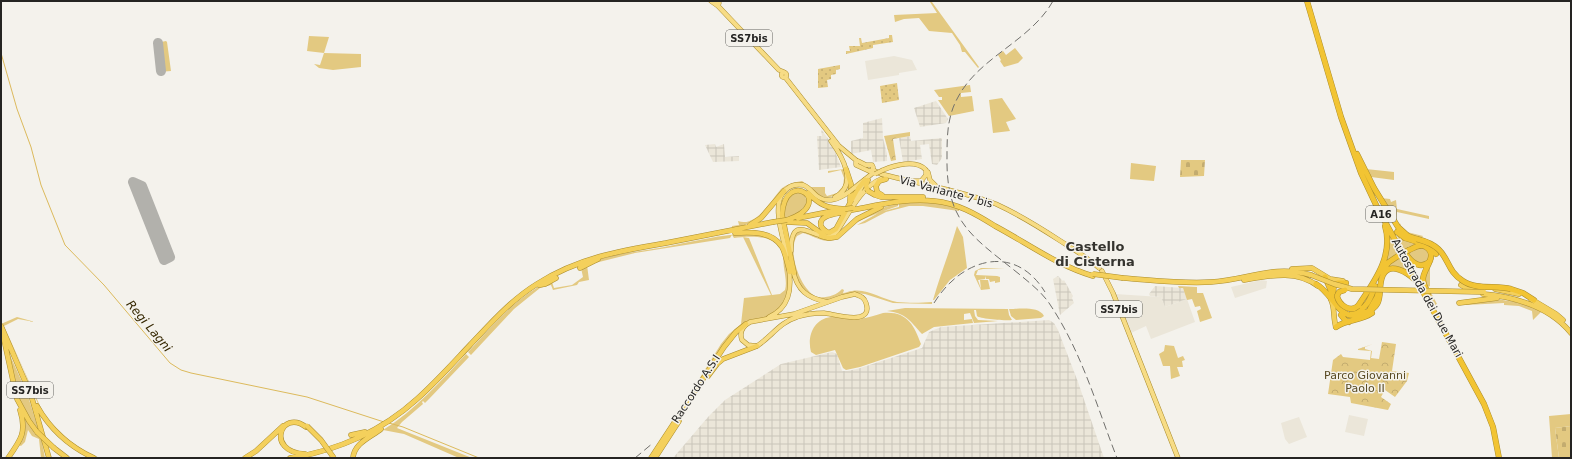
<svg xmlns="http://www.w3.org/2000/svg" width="1572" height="459" viewBox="0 0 1572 459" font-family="'DejaVu Sans',sans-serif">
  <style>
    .built { fill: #ebe6d9 }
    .industrial { fill: url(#industrial-grid) }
    .grass { fill: #e3c981 }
    .forest { fill: url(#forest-crowns) }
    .cemetery { fill: url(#cemetery-stones) }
    .garden { fill: url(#garden-dots) }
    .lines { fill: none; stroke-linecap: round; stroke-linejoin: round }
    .stream { stroke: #dcba5c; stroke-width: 1 }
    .runway { stroke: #b2b1ac; stroke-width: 10 }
    .primary-casing { stroke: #aa8c2d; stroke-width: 5 }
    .trunk-casing { stroke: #aa8c2d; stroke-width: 5.5 }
    .motorway-casing { stroke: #aa8c2d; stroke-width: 6 }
    .primary { stroke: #f7dc85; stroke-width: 4 }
    .trunk { stroke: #f4d05c; stroke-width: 4.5 }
    .motorway { stroke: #f2c433; stroke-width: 5 }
    .rail { stroke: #71706c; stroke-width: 1; stroke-dasharray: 8 4; stroke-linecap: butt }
    .primary-bridge-casing { stroke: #aa8c2d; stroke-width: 5; stroke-linecap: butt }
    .trunk-bridge-casing { stroke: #aa8c2d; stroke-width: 5.5; stroke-linecap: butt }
    .motorway-bridge-casing { stroke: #aa8c2d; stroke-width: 6; stroke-linecap: butt }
    .primary-bridge { stroke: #f7dc85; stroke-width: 4 }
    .trunk-bridge { stroke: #f4d05c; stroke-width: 4.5 }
    .motorway-bridge { stroke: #f2c433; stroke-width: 5 }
    .labels { text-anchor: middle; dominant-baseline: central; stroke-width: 3; stroke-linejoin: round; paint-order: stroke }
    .shield { fill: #f4f2ec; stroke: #63625f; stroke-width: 1 }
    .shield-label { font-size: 10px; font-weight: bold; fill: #252422 }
    .street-label { font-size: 11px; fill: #252422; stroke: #f4f2ec }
    .park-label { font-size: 11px; fill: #584a22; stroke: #f4f2ec }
    .water-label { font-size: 12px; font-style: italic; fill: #352700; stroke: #f4f2ec }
    .quarter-label { font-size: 13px; font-weight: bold; fill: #35342f; stroke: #f4f2ec }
  </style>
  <defs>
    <pattern id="industrial-grid" width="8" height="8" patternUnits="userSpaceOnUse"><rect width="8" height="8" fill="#ebe6d9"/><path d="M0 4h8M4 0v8" fill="none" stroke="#c9c5ba"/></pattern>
    <pattern id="forest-crowns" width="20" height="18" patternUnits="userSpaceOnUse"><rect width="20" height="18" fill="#e3c981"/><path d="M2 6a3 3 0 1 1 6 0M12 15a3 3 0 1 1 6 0" fill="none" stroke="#c3ac6f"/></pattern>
    <pattern id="cemetery-stones" width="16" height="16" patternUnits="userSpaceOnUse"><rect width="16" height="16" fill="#e3c981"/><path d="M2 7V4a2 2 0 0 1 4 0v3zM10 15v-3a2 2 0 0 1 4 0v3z" fill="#c3ac6f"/></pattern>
    <pattern id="garden-dots" width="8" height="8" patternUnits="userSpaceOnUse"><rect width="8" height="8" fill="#e3c981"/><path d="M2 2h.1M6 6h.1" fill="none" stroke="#c3ac6f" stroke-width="1.8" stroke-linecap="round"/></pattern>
  </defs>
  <rect width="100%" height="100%" fill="#f4f2ec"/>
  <path class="built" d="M 894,56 L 912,60 L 917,70 L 899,73 L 899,75 L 868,80 L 865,61 Z
    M 1261,280 L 1267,281 L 1266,288 L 1235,298 L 1231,287 Z
    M 1115,294 L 1161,297 L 1165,307 L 1187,299 L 1195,322 L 1151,339 L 1146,326 L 1131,333 Z
    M 1349,415 L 1368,419 L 1364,436 L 1345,432 Z
    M 1299,417 L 1307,437 L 1289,444 L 1285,439 L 1281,423 Z"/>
  <path class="industrial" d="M 936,101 L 948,119 L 946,123 L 920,127 L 914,108 Z
    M 882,118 L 883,138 L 887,154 L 887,161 L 873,162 L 871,150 L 851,154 L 851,141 L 863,138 L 863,123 Z
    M 821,129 L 832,144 L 841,167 L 819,170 L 817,136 L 822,136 Z
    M 910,136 L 911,141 L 942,138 L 942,158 L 937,165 L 932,164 L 929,144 L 920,145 L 922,159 L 903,162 L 899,138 Z
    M 715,144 L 716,147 L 724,144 L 725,157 L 739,156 L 739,161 L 713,162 L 705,145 Z
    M 1058,276 L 1063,281 L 1064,280 L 1073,296 L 1072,298 L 1074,303 L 1060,315 L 1053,279 Z
    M 1155,286 L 1183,288 L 1187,299 L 1165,307 L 1161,297 L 1150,296 L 1149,294 Z
    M 1049,320 L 1054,323 L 1058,330 L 1078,382 L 1104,458 L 673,458 L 708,417 L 725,400 L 781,364 L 832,352 L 837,354 L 842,371 L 847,371 L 857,369 L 922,348 L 929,332 L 941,327 Z"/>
  <path class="grass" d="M 930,2 L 932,2 L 979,67 L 978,68 L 965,52 L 962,52 L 960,45 L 952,33 L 929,31 L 919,18 L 904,19 L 895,22 L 894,15 L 937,13 Z
    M 309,36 L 329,37 L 324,53 L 361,54 L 361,67 L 333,70 L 319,68 L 314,64 L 320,65 L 324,53 L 307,51 Z
    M 166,41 L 167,42 L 171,71 L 159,72 L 156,43 Z
    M 1015,48 L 1023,58 L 1018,63 L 1004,67 L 1000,61 L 1001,60 L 998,55 L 1003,51 L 1006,55 Z
    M 970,85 L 971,92 L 961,93 L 961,97 L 972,96 L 974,111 L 949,116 L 938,100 L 942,100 L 942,97 L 939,97 L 934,90 Z
    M 1002,98 L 1016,119 L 1006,122 L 1010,131 L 993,133 L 989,100 Z
    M 1131,163 L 1156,166 L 1154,181 L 1130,179 Z
    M 845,169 L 846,173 L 845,187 L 837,195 L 827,198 L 819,195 L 796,183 C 776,203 760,223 732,229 L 732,226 L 739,225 L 738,221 C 756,228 772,199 781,189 C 787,184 795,182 802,181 L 811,187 L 825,187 L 825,193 L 827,196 L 837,193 L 843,186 L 844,178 L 841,170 L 828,173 L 828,171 Z
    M 1366,169 L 1394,172 L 1394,180 L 1371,177 Z
    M 802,192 L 808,202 L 797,215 L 783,219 L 783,209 L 790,194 Z
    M 1381,198 L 1390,199 L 1391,202 L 1396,200 L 1397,209 L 1429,216 L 1429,219 L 1397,212 L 1396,223 L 1401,224 L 1400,226 L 1407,232 L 1423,236 L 1421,239 C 1395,231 1394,220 1381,198 Z
    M 909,202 L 939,203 L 959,209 L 959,211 L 923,206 L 909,206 L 886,212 L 865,223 L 857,225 L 880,212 L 899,207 L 899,203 Z
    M 898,204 L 898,206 C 883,211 866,217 853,225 C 844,231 841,240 830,241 C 821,242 812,235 803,233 L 797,236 C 787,251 800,290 817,297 C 826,298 836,296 842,289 L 844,290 L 843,293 C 846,293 849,291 852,291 C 867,288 881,299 897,302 C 908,303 921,303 932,302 L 932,304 L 893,303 L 865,294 L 855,293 L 844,294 L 830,300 L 820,300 L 803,291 L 797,279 L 792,250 L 795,234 L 802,230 L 831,239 C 852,224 872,208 898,204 Z
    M 957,226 L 963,237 L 967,268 L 950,280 L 934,300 L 933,300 C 940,275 950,251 957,226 Z
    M 1388,232 L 1412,276 L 1389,269 L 1385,265 Z
    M 754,233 C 769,235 782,243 785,258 C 789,280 795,307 767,317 C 750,322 743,322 730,336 L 656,448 L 721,344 L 729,334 L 741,324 L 744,298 L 771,295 L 743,237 L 749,238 L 772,295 L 780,294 L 785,290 C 787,283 785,275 784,268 C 783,262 784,255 781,249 C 772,234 748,236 734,238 L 732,235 L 730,238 L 635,253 L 587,265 L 589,280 L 579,282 L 577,285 L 553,290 L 551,285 L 540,288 L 514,309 L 471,355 L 468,352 C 493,325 520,292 555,279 L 558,280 L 552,282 L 554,288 L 572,285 L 583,277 L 581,268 C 600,255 636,252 659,248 C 690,242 722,234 754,233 Z
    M 1396,234 L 1431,248 L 1434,259 L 1430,266 L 1430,286 L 1428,287 L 1437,304 L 1435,305 C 1421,280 1423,282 1432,255 L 1423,247 L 1429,253 L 1428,261 L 1420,265 L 1406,253 Z
    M 981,268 L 983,268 L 1005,269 L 983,269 L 978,270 L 976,275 L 997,276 L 1000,277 L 1000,282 L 995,283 L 995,281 L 990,282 L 989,279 L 986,279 L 985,276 L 985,279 L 978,280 L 981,289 L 980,280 L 988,280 L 990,289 L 981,290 L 974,275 L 975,271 Z
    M 1178,286 L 1197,287 L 1197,293 L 1203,293 L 1212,318 L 1200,322 L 1197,311 L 1201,309 L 1200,306 L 1195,307 L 1192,299 L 1187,300 L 1183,288 L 1179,288 Z
    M 1496,299 L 1522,303 L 1542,311 L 1533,320 L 1532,311 L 1519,306 L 1504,305 L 1504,303 L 1466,305 L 1466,303 Z
    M 905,308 L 1008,309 L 1009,315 L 1012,320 C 1008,321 980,319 977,316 L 976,310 L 974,310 L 975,316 L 978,320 L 998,321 L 974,323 L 970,313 L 964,314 L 964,320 L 972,319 L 973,323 L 934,327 L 922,334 C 909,320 906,313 887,311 Z
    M 1009,309 C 1019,309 1039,306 1044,316 L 1041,318 L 1016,320 L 1011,316 Z
    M 883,313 C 907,311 914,325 921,344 L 919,347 L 860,367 L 846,370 L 843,368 L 835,350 L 816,355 L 811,352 C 807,337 813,319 831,317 C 840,316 850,319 859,319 C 867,318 876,315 883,313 Z
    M 17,317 L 35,322 L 18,319 L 4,326 L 41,408 L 46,418 L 68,439 L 86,452 L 100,458 C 92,458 84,452 77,448 C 45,426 38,405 24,371 C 17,355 9,339 1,324 Z
    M 1165,345 L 1174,346 L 1178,358 L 1183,356 L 1185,360 L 1182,361 L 1183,367 L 1177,367 L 1180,376 L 1171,379 L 1170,366 L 1163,366 L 1159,354 L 1164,351 Z
    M 9,353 L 27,393 L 39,432 L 30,421 L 18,399 Z
    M 466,354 L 469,357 L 429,399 L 425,403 L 423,401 L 422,402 L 423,404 L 402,422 L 397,428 L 472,458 L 459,458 L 404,434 L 383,430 C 415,410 440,382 466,354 Z
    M 21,409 L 41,438 L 45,458 L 41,458 L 39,439 L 32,436 L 28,430 L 25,442 L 21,446 L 19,445 L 21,441 Z
    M 1571,414 L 1571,426 L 1555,428 L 1559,458 L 1552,458 L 1549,416 Z"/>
  <path class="forest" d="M 910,132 L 910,136 L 893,139 L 896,160 L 891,161 L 884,136 Z
    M 1382,342 L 1396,344 L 1392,371 L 1409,373 L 1407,381 L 1395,397 L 1385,390 L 1381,397 L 1391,404 L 1388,410 L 1351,403 L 1350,397 L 1328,394 L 1333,360 L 1341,354 L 1343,357 L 1370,360 L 1371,351 L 1358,350 L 1358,349 L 1373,344 L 1365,347 L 1365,349 L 1372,351 L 1371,358 L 1379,359 Z"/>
  <path class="cemetery" d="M 1181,160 L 1205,160 L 1204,176 L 1180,177 Z
    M 1571,426 L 1571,458 L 1559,458 L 1555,428 Z"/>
  <path class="garden" d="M 889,35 L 892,35 L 893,42 L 873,45 L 873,48 L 846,54 L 846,51 L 850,51 L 849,46 L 860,46 L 859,38 L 861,38 L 862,43 L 889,38 Z
    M 840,65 L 840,69 L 836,70 L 836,74 L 831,75 L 831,79 L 827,80 L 828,87 L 818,88 L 818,69 Z
    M 897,83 L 899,100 L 882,103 L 880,86 Z"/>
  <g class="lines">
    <path class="stream" d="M 1,53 L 17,109 L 31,147 L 41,185 L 65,245 L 104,285 L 170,363 L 181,370 L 191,373 L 307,397 L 384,422
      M 389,423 L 403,427 L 479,458"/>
    <path class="runway" d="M 158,43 L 161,71
      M 133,182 L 142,186 L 170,257 L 164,260 Z"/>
    <defs>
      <path id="primary" d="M 711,1 L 718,6 L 719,3 L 716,1
        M 718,6 L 779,70 L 784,72
        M781.5 75a2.5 2.5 0 1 1 5 0a2.5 2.5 0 1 1-5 0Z
        M 785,77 L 839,146 L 857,161
        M 831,141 C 842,156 859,185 835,197
        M 858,161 L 866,165 L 872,165 L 873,167 L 873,170 L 869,171 L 856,165 L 856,162 Z
        M 873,170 L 881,174 C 919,184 959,190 996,204 C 1018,214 1039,227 1059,240 C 1073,249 1087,257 1099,268
        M 883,170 C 895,165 916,159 926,170 L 926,175 L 921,181 L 914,181
        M 928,172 L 930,180 L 937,187
        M 854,188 L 873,173
        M 855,200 L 862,186
        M 791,251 C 791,210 814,241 831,236 C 834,235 836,233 838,230 C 848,215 862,186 881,179
        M 787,255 C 783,237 769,200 788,188 C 792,185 797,184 803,185 C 809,187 812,192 817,196 C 828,204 839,199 849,192
        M 793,270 C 797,291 808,298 827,302
        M 1102,271 L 1113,293 L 1178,458
        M 855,294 C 860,296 864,297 866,303 C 874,327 834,314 824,313 C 815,313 806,314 797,317 C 780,322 771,337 757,346 L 748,345 L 742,340 C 739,332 743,326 750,322 L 794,314 L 842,297 Z
        M 769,317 C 789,308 792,290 789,269"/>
      <path id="trunk" d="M 846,169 L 851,184 L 850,201
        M 867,189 L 866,185 L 868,180
        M 868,191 L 875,195 L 881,197 L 923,197
        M 808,193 C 821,206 827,208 845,209
        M 882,195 L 877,192 L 876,186 L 879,181 L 886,179
        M 852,210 C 879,205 906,198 934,201 C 957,203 976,214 995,226 C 1027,243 1058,266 1093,276
        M 844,212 C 837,214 818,215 821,226 C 823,230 825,231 829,233 L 836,229 L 857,190 L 865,180
        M 798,218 L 838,210
        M 787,220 C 838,203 785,166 782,215 L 794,273
        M 787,222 L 807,223 L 825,236
        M 750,225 L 761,218 L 784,191
        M 735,233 C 751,232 772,231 782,247 C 786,254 787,264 790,272
        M 821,236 L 829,238 L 837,237 L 857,219 L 881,207
        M 580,268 L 598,259
        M 1292,269 L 1312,268 L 1330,279 L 1343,281
        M 1123,278 C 1152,280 1182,284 1211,282 C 1248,280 1273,264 1311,275
        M 1244,280 C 1268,276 1296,269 1318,286
        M 539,285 L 545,284 L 556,278
        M 1461,285 L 1466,288 L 1481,289
        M 1495,289 L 1519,294
        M 1483,294 C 1516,297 1549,306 1571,333
        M 1531,299 L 1556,314 L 1563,320
        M 1331,300 C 1335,307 1333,319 1336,327
        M 1459,303 L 1497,298
        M 1,326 L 31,395 L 49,458
        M 3,335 L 17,399 L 29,421 L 37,432
        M 708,376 L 717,364 L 723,359 L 757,346
        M 37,406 C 50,429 70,447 94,458
        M 351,435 L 365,432
        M 54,448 L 67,458
        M 305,454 C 265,452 281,408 306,427
        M 8,458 C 21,440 27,432 20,410
        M 245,458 L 256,451 L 283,426
        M 290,458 C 337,451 382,431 417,399 C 436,382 453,363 470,345 C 491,323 511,300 537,284 C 578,258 619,251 666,243 C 701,236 737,229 773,222
        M 353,458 C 354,443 371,437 381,429
        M 651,458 L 724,347 L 736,332 L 746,324
        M 655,458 L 679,421"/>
      <path id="motorway" d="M 1307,1 L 1341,117 L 1361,173 L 1377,207 L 1484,404 L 1493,427 L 1499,458
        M 1357,154 L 1374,188 L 1398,227 L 1408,236 L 1417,239
        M 1397,232 L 1405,238 L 1418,242
        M 1428,244 L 1436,254
        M 1409,250 C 1414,248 1420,243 1426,247 C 1439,255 1423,269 1423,279 C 1423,284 1426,289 1428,293
        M 1406,254 C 1412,263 1421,270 1430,261
        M 1381,271 L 1389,262 L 1398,256
        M 1325,277 L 1332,293
        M 1316,284 C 1330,292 1337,312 1349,315 C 1355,316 1359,315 1364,313 C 1387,306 1376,289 1383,275 C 1390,261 1408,273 1415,280
        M 1511,289 L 1523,293 L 1534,300
        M 1336,300 L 1333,293 L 1334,285 L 1338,283 L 1346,283
        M 1358,306 C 1374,282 1394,256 1385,226
        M 1370,309 L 1377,297 L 1379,289
        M 1352,313 C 1366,311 1371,298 1375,286
        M 1341,315 L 1345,320 L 1349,322
        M 1336,327 C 1347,319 1361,321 1372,313"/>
    </defs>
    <use href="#primary" class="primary-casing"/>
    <use href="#trunk" class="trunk-casing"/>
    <use href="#motorway" class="motorway-casing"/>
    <use href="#primary" class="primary"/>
    <use href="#trunk" class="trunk"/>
    <use href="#motorway" class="motorway"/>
    <path class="rail" d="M 1053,1 C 1030,42 978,57 957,99 C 947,118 947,137 947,158 C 946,223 973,237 1019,274 C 1031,284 1043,293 1051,306 C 1082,353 1097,407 1117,458
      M 934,303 C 961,259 1014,242 1045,292
      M 635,458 L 653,443"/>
    <defs>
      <path id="primary-bridge" d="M 875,174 L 883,170
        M 849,192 L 854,188"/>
      <path id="trunk-bridge" d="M 867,189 L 868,191
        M 845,209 L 853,208
        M 773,222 L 787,220
        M 1093,274 L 1123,278
        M 1311,275 L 1334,284 L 1352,289 L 1484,292
        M 307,426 L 321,440 L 334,458
        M 37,432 L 54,448"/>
      <path id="motorway-bridge" d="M 1417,239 C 1453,248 1441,267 1463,281 C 1476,290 1496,285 1511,289
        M 1398,256 L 1409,250
        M 1345,290 L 1339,292 L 1337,296 C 1339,305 1350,313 1358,306"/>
    </defs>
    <use href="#primary-bridge" class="primary-bridge-casing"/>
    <use href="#trunk-bridge" class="trunk-bridge-casing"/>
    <use href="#motorway-bridge" class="motorway-bridge-casing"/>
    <use href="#primary-bridge" class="primary-bridge"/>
    <use href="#trunk-bridge" class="trunk-bridge"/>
    <use href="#motorway-bridge" class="motorway-bridge"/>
  </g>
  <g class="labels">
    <g class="shield">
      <rect x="726" y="30" width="46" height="16" rx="3"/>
      <rect x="1366" y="206" width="30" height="16" rx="3"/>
      <rect x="1096" y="301" width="46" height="16" rx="3"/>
      <rect x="7" y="382" width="46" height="16" rx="3"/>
    </g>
    <g class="shield-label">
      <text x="749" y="38">SS7bis</text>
      <text x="1381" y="214">A16</text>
      <text x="1119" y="309">SS7bis</text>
      <text x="30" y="390">SS7bis</text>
    </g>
    <g class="street-label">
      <text transform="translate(946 192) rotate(15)">Via Variante 7 bis</text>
      <text transform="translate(1427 298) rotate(61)">Autostrada dei Due Mari</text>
      <text transform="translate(696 389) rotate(-57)">Raccordo A.S.I</text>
    </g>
    <g class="park-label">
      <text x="1365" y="375">Parco Giovanni<tspan x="1365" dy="13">Paolo II</tspan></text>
    </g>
    <g class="water-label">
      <text transform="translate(149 326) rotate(50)">Regi Lagni</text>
    </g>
    <g class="quarter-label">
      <text x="1095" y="246">Castello<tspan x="1095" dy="15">di Cisterna</tspan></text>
    </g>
  </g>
  <rect width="1572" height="459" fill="none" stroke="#252422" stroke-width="4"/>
</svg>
